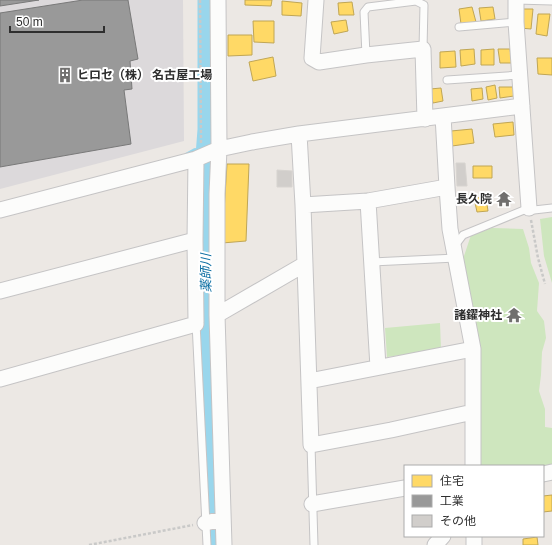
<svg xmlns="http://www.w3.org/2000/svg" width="552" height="545" viewBox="0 0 552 545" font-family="Helvetica,'Noto Sans JP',sans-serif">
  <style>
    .industrial { fill: #dcd9db }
    .green { fill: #cee6be }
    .homes { fill: #ffd966; stroke: #c0a655 }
    .industry { fill: #999; stroke: #797979 }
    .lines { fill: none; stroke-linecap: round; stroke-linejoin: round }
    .stream { stroke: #99d6ec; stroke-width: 4 }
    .river { stroke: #99d6ec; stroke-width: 23 }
    .building { fill: #d1cecb; stroke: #d7d4d0 }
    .lane-casing { stroke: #c5c4c5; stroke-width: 9 }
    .street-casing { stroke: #c5c4c5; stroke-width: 17 }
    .path { stroke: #c9c9c8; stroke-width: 2.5; stroke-dasharray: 3 2; stroke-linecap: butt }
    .lane { stroke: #fcfcfb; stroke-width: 7 }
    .street { stroke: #fcfcfb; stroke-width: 15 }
    .labels { text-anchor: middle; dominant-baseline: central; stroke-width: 4; stroke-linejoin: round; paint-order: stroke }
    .poi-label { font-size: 12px; font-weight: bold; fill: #2e2e2e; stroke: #fff; text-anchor: end }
    .water-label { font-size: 13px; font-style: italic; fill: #0d6fa3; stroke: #fff }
  </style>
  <rect width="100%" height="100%" fill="#ece8e4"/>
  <path class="industrial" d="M 0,0 L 183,0 L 184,141 L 0,189 Z"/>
  <path class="green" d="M 552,217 L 552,283 L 544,256 L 540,219 Z
    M 492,228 L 523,229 L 529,248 L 531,263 L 539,283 L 537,311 L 544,321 L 546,338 L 542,352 L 541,375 L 539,391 L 545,409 L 545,427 L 552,428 L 552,466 L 543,468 L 543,466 L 480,466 L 461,265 L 471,235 Z
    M 440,323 L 441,349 L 387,357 L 385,328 Z"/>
  <path class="homes" d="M 245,0 L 272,0 L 271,6 L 245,5 Z
    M 282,1 L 302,3 L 301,16 L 282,15 Z
    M 352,2 L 354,15 L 339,15 L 338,3 Z
    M 472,7 L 476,22 L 461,24 L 459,9 Z
    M 493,7 L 495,19 L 481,21 L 479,8 Z
    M 521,9 L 533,9 L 531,29 L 520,28 Z
    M 538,14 L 550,14 L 547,36 L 536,34 Z
    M 346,20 L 348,31 L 334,34 L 331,22 Z
    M 253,21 L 274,21 L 274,43 L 254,42 Z
    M 228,35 L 252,35 L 252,55 L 228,56 Z
    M 474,49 L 475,64 L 461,66 L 460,50 Z
    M 494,49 L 494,65 L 481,65 L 481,50 Z
    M 498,49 L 510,49 L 512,63 L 500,63 Z
    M 455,51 L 456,67 L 440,68 L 440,52 Z
    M 273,57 L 276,76 L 253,81 L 249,62 Z
    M 537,58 L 552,58 L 552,75 L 538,74 Z
    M 495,85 L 497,98 L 488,100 L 486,87 Z
    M 499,87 L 513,87 L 514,96 L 500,98 Z
    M 441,88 L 443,101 L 433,103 L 430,89 Z
    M 482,88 L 483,99 L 472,101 L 471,89 Z
    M 513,122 L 514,135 L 495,137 L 493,124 Z
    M 472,129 L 474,143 L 452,146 L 451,131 Z
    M 227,164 L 249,164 L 246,241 L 222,243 Z
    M 473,166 L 492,166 L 492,178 L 473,178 Z
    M 486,197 L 488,211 L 477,212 L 474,198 Z
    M 552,495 L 552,511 L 543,512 L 543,496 Z
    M 537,537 L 538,545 L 523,545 L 523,539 Z"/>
  <path class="industry" d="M 0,0 L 39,0 L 0,6 Z
    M 83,0 L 128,0 L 138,59 L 130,61 L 132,89 L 124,90 L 131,144 L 0,167 L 0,13 Z"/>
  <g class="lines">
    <path class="stream" d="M 207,145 L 208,144
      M 186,155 L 195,150"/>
    <path class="river" d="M 209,0 L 209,130 L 205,182 L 205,258 L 208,366 L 216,545"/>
  </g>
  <path class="building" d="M 456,163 L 465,163 L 467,186 L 457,186 Z
    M 277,170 L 292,171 L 292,187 L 277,187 Z"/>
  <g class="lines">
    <defs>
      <path id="lane" d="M 516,0 L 552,1
        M 459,27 L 516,22
        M 366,55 L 364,12 L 368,7 L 416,1 L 424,5 L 423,49
        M 447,80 L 520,75
        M 454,247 L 463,235 L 529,208 L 534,210 L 552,208
        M 372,262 L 456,258
        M 196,323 L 207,545
        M 311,445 L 314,545"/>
      <path id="street" d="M 218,0 L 219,149 L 217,194 L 217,315 L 224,545
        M 316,0 L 312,58 L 319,62 L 366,55 L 423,49 L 425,119
        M 516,0 L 516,22 L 529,208
        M 443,116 L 447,187
        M 299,134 L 303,205 L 311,445 L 391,430 L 473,412
        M 368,201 L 378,367
        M 303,205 L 368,201 L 447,187 L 450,229 L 473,349 L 473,466
        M 0,210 L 196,159 L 219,149 L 252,142 L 299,134 L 522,106
        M 0,291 L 195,240
        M 217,315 L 305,264
        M 196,322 L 195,240 L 196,159
        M 0,379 L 196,324
        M 309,381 L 473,349
        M 543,474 L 552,472
        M 312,504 L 405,488
        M 205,523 L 223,519
        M 435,545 L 443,536
        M 474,545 L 474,536"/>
    </defs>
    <use href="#lane" class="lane-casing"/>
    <use href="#street" class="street-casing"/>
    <path class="path" d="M 200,0 L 201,143
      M 531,220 L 538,258 L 545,284
      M 89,545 L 193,525"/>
    <use href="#lane" class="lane"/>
    <use href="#street" class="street"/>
  </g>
  <defs>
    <symbol id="building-bare" viewBox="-9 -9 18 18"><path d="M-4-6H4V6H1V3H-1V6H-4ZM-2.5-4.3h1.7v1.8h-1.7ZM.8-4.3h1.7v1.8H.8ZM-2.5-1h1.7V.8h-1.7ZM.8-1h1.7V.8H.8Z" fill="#706f6e" stroke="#fff" stroke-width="2.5" paint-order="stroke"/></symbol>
    <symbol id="temple-bare" viewBox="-9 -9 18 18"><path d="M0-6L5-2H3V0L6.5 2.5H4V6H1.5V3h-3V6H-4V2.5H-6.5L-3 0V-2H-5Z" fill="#706f6e" stroke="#fff" stroke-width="2.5" paint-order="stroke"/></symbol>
  </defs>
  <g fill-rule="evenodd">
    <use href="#building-bare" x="54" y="64" width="22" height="22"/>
    <use href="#temple-bare" x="493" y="188" width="22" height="22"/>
    <use href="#temple-bare" x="503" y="304" width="22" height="22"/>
  </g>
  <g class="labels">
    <g class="poi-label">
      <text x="77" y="75" text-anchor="start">ヒロセ（株） 名古屋工場</text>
      <text x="492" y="199">長久院</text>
      <text x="502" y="315">諸鑃神社</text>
    </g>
    <g class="water-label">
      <text transform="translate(206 273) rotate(-91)">薬師川</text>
    </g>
  </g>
  <rect x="404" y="465" width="140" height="72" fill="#ffffff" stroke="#ababab"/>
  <rect x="412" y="475" width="20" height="12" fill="#ffd966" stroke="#ababab"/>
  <text x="440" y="485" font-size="12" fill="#2e2e2e">住宅</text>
  <rect x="412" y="495" width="20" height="12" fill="#999999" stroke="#ababab"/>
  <text x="440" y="505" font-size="12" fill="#2e2e2e">工業</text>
  <rect x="412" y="515" width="20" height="12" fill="#d1cecb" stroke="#ababab"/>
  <text x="440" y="525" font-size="12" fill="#2e2e2e">その他</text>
  <path d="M10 26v6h94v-6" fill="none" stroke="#2e2e2e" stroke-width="2"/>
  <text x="16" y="26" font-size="12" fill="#2e2e2e" stroke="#ffffff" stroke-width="3" paint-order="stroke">50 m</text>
</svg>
